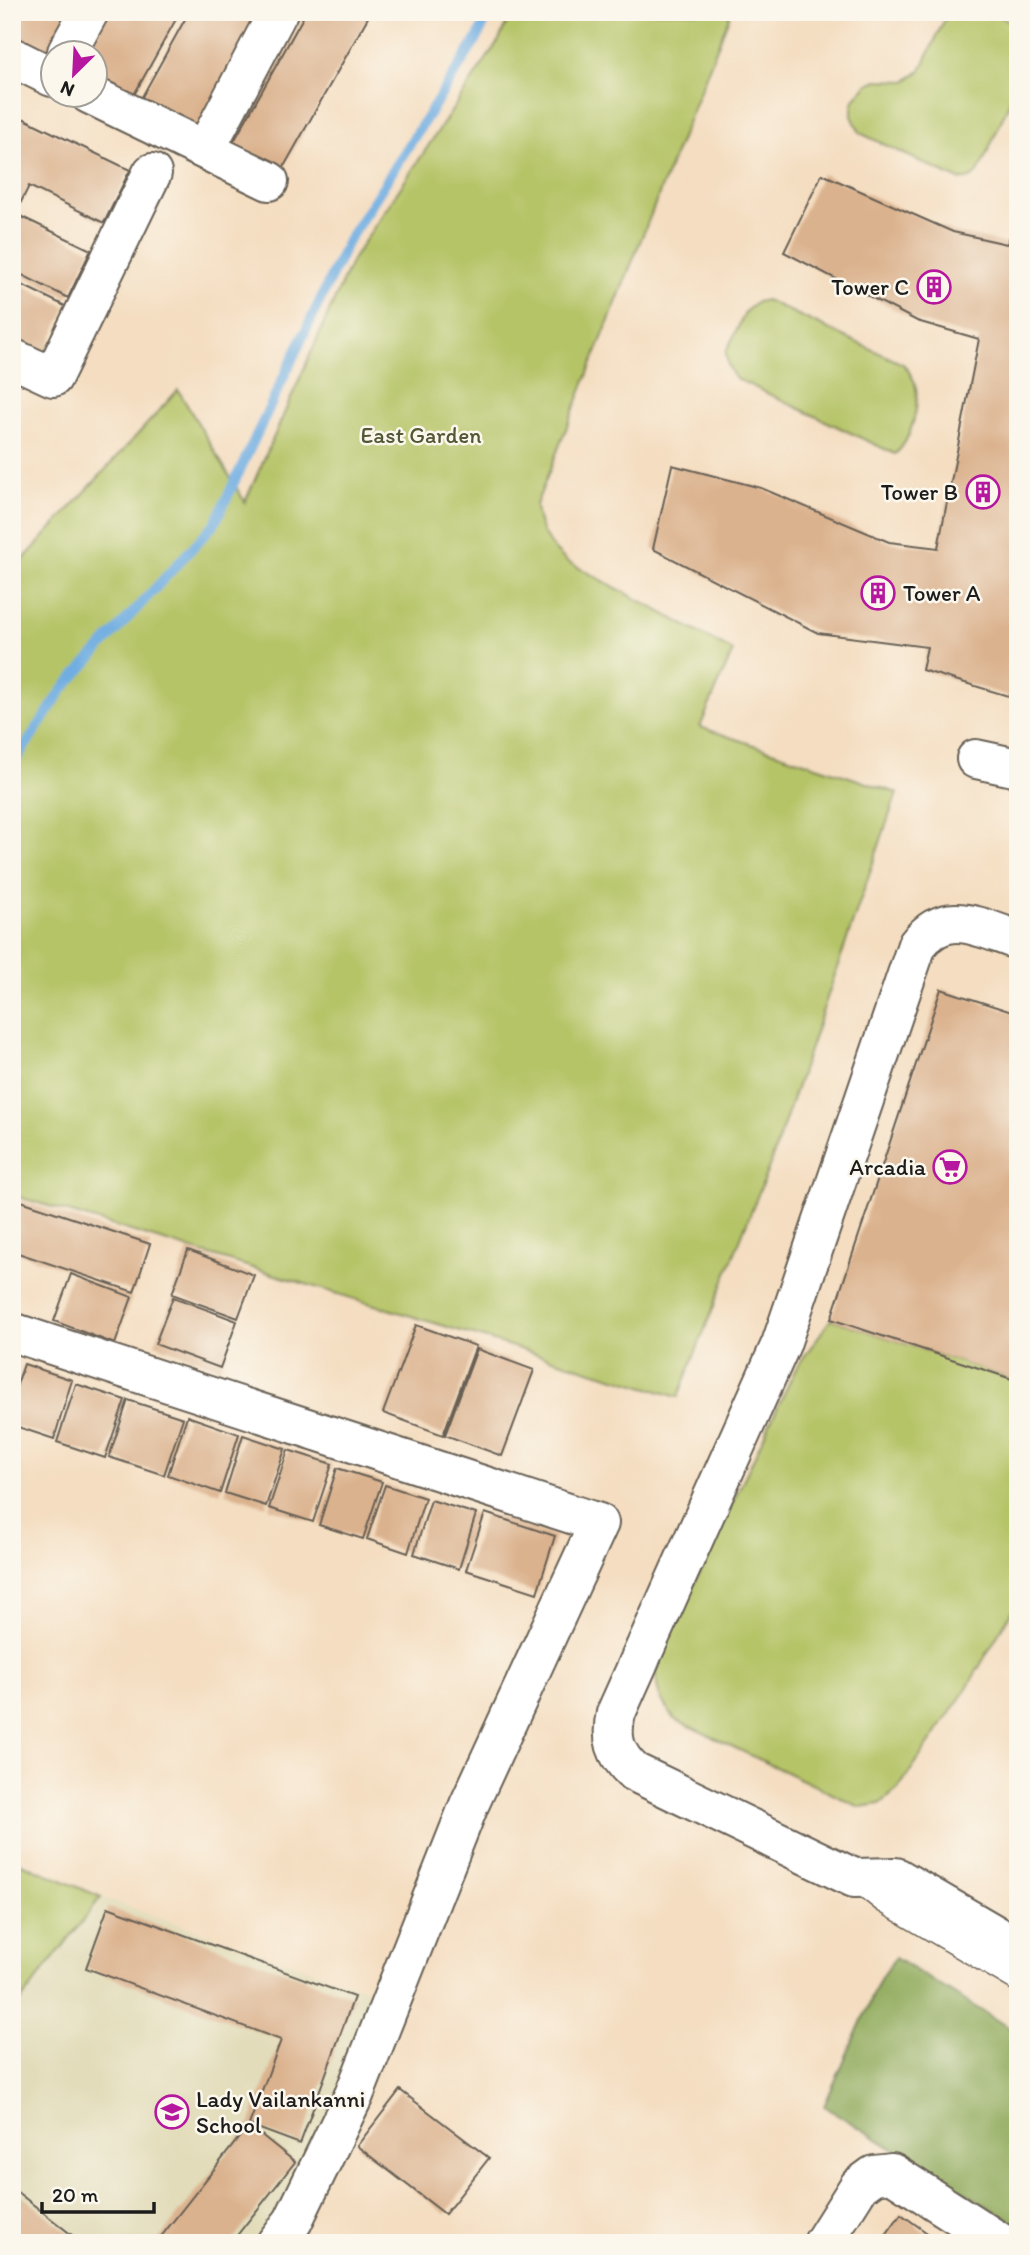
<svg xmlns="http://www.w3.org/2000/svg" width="1030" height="2255" viewBox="0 0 1030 2255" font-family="Itim,sans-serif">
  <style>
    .built { fill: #e2dcba }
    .green { fill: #b6c467; stroke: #697042; stroke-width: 2 }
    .forest { fill: #90aa5c; stroke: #56633c; stroke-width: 2 }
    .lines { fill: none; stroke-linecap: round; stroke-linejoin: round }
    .stream { stroke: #6fade1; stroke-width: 10 }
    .building { fill: #dbb28e }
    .lane-casing { stroke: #686055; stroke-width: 24 }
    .street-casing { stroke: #686055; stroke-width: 42 }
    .lane { stroke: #fff; stroke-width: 21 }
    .street { stroke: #fff; stroke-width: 38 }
    .labels { text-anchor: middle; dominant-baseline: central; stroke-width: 5; stroke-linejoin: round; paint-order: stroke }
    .poi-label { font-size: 23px; fill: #1c1c1c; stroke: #fbf7ec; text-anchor: end }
    .park-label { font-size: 23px; fill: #525736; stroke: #fbf7ec }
  </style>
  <rect width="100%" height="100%" fill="#fbf7ec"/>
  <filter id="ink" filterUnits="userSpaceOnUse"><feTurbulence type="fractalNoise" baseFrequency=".0143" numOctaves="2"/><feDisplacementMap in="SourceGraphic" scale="14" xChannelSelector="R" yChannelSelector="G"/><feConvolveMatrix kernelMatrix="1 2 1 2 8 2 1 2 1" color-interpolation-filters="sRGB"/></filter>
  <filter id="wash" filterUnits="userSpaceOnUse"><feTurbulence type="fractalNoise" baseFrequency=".00686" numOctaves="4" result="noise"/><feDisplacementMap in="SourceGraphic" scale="28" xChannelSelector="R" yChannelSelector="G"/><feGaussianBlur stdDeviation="1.57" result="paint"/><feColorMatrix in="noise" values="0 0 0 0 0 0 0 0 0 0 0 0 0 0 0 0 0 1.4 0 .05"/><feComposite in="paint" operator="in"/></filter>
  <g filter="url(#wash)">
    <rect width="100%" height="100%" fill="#f4ddc0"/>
    <path class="built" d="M 101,1897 L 382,1995 L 309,2168 L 253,2243 L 12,2243 L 12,2012 Z"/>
    <path class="green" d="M 511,12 L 731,12 L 536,505 C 538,530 549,547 568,562 L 733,651 L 700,727 L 897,793 L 772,1159 L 678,1397 L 12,1195 L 12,572 L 178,390 L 245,502 L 352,260 L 499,40 Z
      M 948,12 L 991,12 L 1018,25 L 1018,83 L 980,169 C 974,178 967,181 957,179 L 860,133 L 852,116 L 852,106 L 855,98 L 868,84 L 877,80 L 906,81 L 921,70 Z
      M 766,300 L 903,364 C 908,370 913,376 915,384 C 921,404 911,441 895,454 L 735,378 L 728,366 L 726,352 L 746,311 L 757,302 Z
      M 831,1319 L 1018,1381 L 1018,1601 L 965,1691 L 898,1789 L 880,1804 L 860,1807 L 676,1720 C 659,1701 653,1685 658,1661 L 796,1368 Z
      M 12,1859 L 101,1897 L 12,2012 Z"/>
    <path class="forest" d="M 895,1958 L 1018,2033 L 1018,2225 L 824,2106 L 881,1977 Z"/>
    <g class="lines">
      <path class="stream" d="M 12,766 L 63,689 L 215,523 L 348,241 L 478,37 L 489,12"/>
    </g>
    <g id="blocks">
      <path class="building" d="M 12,12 L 72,12 L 41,67 L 12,50 Z
        M 108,12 L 180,12 L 130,102 L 94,83 L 94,52 L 86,52 Z
        M 189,12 L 268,12 L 198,137 L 138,104 Z
        M 306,12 L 371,12 L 282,170 L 233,143 Z
        M 12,113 L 130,170 L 104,223 L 29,186 L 12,220 Z
        M 822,174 L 953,232 L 1007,244 L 1018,216 L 1018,699 L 922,670 L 927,647 L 818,633 L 653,549 L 672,465 L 761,488 L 889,542 L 938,548 L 979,339 L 917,321 L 784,252 Z
        M 20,216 L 91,250 L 68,298 L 12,270 L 12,232 Z
        M 12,280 L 67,307 L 42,357 L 12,342 Z
        M 941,989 L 1018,1014 L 1018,1381 L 831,1319 Z
        M 21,1201 L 150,1244 L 134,1292 L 12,1251 L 12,1226 Z
        M 188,1250 L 254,1275 L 238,1318 L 172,1294 Z
        M 71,1274 L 132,1297 L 115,1344 L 54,1321 Z
        M 173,1297 L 237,1321 L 220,1368 L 155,1344 Z
        M 416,1325 L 476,1346 L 443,1435 L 383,1413 Z
        M 477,1349 L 534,1370 L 502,1456 L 445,1435 Z
        M 24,1364 L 72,1380 L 54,1439 L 12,1425 L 12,1399 Z
        M 76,1384 L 125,1400 L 105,1458 L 57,1442 Z
        M 128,1400 L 183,1418 L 164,1475 L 109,1457 Z
        M 187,1416 L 239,1434 L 220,1493 L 168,1475 Z
        M 243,1435 L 285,1449 L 266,1506 L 225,1493 Z
        M 288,1450 L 332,1464 L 313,1522 L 269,1508 Z
        M 337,1468 L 382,1482 L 363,1539 L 319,1525 Z
        M 385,1485 L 425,1498 L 408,1553 L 367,1539 Z
        M 431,1500 L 476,1514 L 459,1569 L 414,1554 Z
        M 485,1513 L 555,1536 L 537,1593 L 466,1570 Z
        M 108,1907 L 354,1997 L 300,2144 L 249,2125 L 281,2040 L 86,1968 Z
        M 400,2090 L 489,2158 L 445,2214 L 357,2146 Z
        M 249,2125 L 295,2162 L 231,2243 L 156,2243 Z
        M 12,2188 L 82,2243 L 12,2243 Z
        M 901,2214 L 941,2243 L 880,2243 Z"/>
    </g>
  </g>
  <g filter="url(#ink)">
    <use href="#blocks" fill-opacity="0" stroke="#686055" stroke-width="2"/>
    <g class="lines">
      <defs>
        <path id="lane" d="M 856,1880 L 884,1902 L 1018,1981"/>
        <path id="street" d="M 67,52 L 89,12
          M 12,57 L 52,77
          M 89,94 L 269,181
          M 205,150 L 278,12
          M 12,358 L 53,377 L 152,173
          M 976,759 L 1018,768
          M 1018,940 C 980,928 946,906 917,945 L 781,1344 L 616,1713 C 610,1738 615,1755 634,1772 L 854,1878 L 896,1877 L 1018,1948
          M 12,1332 L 599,1523 L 469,1805 L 354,2095 L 293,2221 L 276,2243
          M 823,2243 L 859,2186 L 874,2175 L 892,2173 L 1001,2243"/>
      </defs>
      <use href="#lane" class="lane-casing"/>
      <use href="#street" class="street-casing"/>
      <use href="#lane" class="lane"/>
      <use href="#street" class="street"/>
    </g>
  </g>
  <defs>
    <symbol id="building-ring" viewBox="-11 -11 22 22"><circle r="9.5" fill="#fbf7ec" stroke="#b5179e" stroke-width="1.5"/><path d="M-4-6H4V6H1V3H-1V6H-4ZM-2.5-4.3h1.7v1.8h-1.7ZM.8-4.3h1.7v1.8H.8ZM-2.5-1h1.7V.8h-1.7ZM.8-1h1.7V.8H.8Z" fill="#b5179e"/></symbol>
    <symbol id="supermarket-ring" viewBox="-11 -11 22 22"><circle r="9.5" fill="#fbf7ec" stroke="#b5179e" stroke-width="1.5"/><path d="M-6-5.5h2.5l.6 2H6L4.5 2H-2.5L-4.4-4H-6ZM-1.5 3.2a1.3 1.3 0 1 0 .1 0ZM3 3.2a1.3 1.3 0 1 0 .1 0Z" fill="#b5179e"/></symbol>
    <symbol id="school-ring" viewBox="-11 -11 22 22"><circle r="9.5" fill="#fbf7ec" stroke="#b5179e" stroke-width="1.5"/><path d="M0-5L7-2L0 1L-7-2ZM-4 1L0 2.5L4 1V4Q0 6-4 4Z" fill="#b5179e"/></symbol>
  </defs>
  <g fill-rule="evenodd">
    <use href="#building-ring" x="915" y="268" width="38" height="38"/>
    <use href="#building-ring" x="964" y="473" width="38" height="38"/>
    <use href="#building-ring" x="859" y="574" width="38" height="38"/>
    <use href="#supermarket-ring" x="931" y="1148" width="38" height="38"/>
    <use href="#school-ring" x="153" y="2093" width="38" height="38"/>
  </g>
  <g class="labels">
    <g class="poi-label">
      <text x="909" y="287">Tower C</text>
      <text x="958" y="492">Tower B</text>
      <text x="903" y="593" text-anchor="start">Tower A</text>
      <text x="926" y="1167">Arcadia</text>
      <text x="196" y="2099" text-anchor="start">Lady Vailankanni<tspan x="196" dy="26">School</tspan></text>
    </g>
    <g class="park-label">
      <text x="421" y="435">East Garden</text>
    </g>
  </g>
  <rect width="1030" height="2255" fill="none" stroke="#fbf7ec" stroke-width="42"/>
  <g transform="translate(74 74) rotate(204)"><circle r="33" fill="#fbf7ec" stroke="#a29f99" stroke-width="2"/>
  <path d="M0-5L12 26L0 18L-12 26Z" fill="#b5179e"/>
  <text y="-10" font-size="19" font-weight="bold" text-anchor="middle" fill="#1c1c1c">N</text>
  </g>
  <path d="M42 2202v10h112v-10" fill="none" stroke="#1c1c1c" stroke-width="3.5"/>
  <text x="52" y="2202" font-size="21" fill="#1c1c1c" stroke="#fbf7ec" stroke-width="5" paint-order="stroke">20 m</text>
</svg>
